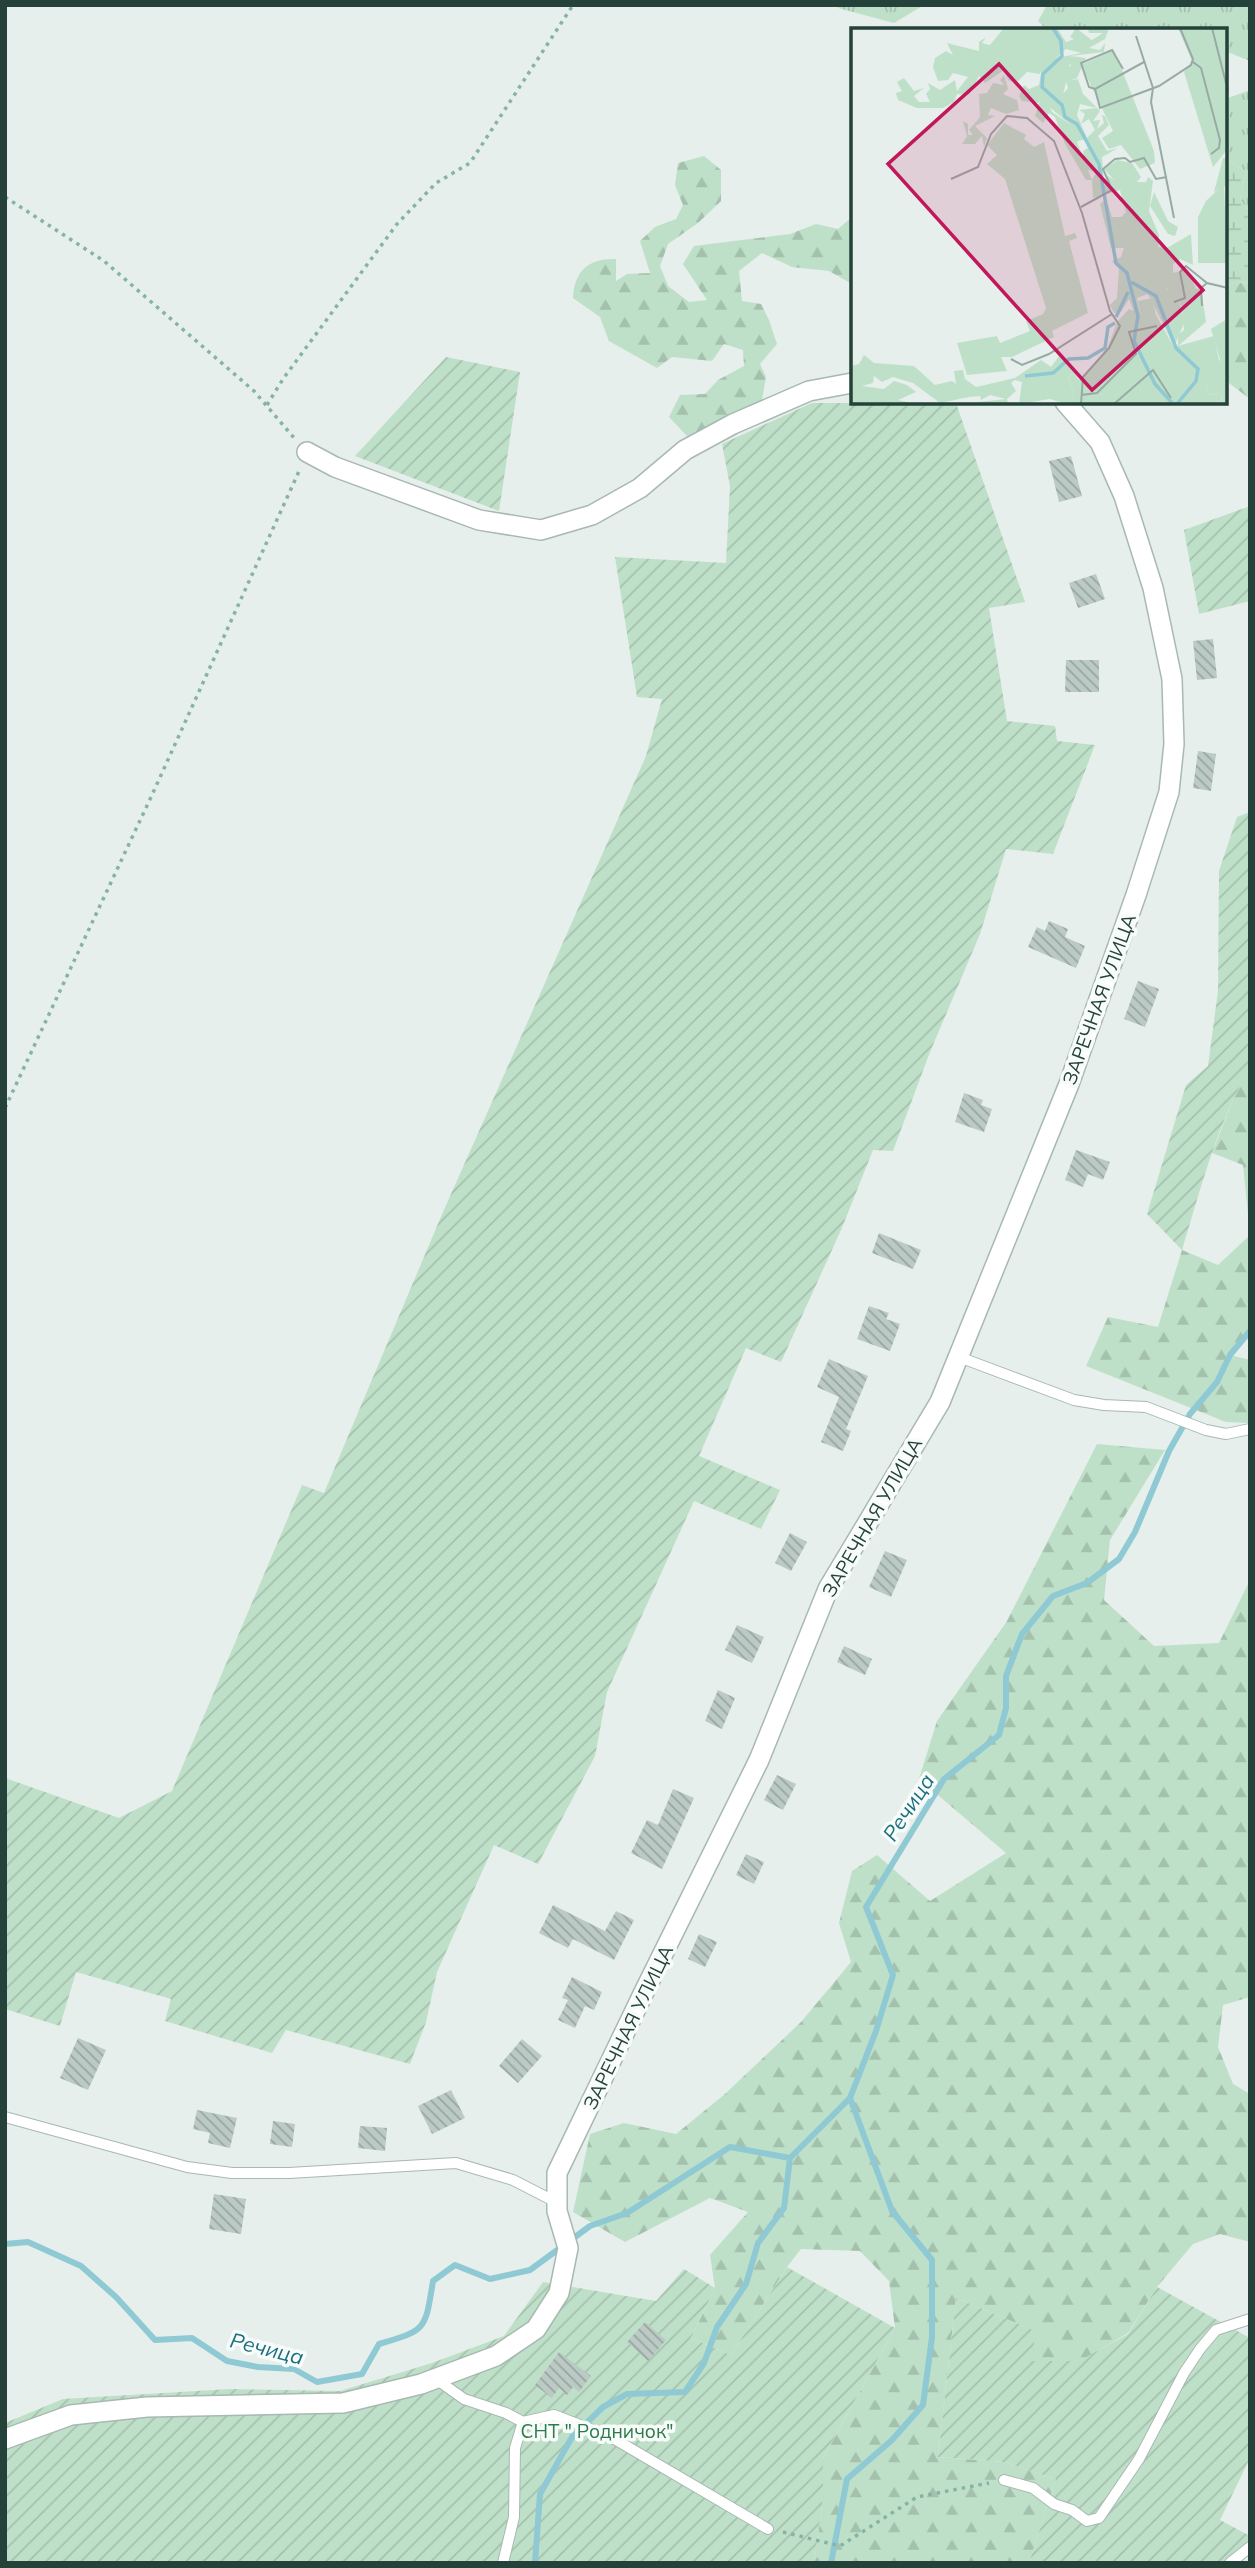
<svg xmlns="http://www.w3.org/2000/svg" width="1255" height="2568" viewBox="0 0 1255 2568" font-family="Mulish,sans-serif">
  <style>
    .grass { fill: url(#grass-tufts) }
    .forest { fill: url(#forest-firs) }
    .wetland { fill: url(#wetland-marsh) }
    .garden { fill: url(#garden-furrows) }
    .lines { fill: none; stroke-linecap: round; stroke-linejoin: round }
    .stream { stroke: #8ec9d4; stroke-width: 6 }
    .building { fill: url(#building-back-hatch) }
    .service-casing { stroke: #a8b8b2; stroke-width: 12 }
    .minor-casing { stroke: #a8b8b2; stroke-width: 22 }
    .path { stroke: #86b3a5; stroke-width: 3.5; stroke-dasharray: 3.5 5; stroke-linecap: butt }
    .service { stroke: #fff; stroke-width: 10 }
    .minor { stroke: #fff; stroke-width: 19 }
    .labels { text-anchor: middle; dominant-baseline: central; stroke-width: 7; stroke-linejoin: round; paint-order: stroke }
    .street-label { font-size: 19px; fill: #24423a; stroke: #f7fbf9 }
    .park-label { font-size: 19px; fill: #2d7a4b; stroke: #f7fbf9 }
    .water-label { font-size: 21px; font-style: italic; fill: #1c6f80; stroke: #f7fbf9 }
    .inset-river { fill: none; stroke: #8ec9d4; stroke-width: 3.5 }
    .inset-road { fill: none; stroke: #98aaa4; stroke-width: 2 }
    .view { fill: #c2185b; fill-opacity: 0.15; stroke: #c2185b; stroke-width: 3.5 }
    .inset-edge { fill: none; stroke: #24423a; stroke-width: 3.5 }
  </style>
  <defs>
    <pattern id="grass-tufts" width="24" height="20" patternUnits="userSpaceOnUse" patternTransform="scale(1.75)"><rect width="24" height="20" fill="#bfe0c8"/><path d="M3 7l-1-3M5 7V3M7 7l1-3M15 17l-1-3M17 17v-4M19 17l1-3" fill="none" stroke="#a4c1ad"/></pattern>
    <pattern id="forest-firs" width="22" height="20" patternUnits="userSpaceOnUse" patternTransform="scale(1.75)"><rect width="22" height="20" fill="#bfe0c8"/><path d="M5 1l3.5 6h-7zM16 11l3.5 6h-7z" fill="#a4c1ad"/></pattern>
    <pattern id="wetland-marsh" width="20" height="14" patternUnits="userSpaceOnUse" patternTransform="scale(1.75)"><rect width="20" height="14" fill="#bfe0c8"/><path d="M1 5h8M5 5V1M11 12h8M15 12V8" fill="none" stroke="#a4c1ad"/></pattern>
    <pattern id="garden-furrows" width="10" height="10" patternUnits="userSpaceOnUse" patternTransform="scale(1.75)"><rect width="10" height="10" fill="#bfe0c8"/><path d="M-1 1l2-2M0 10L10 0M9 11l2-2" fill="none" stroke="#a4c1ad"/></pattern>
    <pattern id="building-back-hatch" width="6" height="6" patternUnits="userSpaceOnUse" patternTransform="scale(1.75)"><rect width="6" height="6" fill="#bbcac4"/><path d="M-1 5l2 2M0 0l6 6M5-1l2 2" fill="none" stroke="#98a6a0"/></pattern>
  </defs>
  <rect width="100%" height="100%" fill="#e6efeb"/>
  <path class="grass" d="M 838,5 L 924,5 L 894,23 L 838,8 Z
    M 1047,5 L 1250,5 L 1250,61 L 1225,51 L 1225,30 L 1047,30 L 1038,21 Z
    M 1250,90 L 1250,213 L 1240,199 L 1246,172 L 1225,157 L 1225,132 L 1228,125 L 1225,99 Z"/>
  <path class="forest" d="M 704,156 L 721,170 L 721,201 L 698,223 L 668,244 L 660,266 L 668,286 L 689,302 L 707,300 L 683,264 L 694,246 L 790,234 L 816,224 L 838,229 L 852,217 L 852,284 L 829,271 L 792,267 L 762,253 L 739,271 L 742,301 L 761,304 L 769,320 L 777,344 L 760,364 L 766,377 L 762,400 L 688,437 L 669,417 L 680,395 L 705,394 L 718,380 L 744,366 L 743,350 L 724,344 L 712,361 L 672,357 L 657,368 L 609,341 L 600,317 L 573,298 C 574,271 589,258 616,259 L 616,281 L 627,274 L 650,273 L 640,241 L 655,227 L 676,219 L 683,205 L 675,185 L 678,163 Z
    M 1250,282 L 1250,399 L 1225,380 L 1225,290 L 1233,283 Z
    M 1250,1067 L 1250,1234 L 1243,1165 L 1212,1153 L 1237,1089 Z
    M 1250,1235 L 1250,1331 L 1230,1355 L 1250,1360 L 1250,1423 L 1226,1422 L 1086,1366 L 1108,1317 L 1158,1327 L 1182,1250 L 1218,1265 Z
    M 1097,1444 L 1165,1450 L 1110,1540 L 1104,1600 L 1154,1646 L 1219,1643 L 1250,1580 L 1250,1997 L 1223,2005 L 1218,2047 L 1233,2084 L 1250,2094 L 1250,2242 L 1220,2234 L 1193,2244 L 1157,2287 L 1128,2333 L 1079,2362 L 1027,2361 L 1037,2332 L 956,2298 L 938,2457 L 1004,2462 L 1056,2479 L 1029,2563 L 814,2563 L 823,2499 L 823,2458 L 895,2328 L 889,2281 L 860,2251 L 801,2249 L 787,2267 L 731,2355 L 691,2338 L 715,2288 L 710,2255 L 748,2212 L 710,2198 L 625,2242 L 573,2212 L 590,2134 L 624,2123 L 676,2134 L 725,2094 L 801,2022 L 851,1962 L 839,1923 L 852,1871 L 877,1855 L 930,1901 L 1006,1853 L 919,1779 L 937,1721 L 1007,1621 Z"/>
  <path class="wetland" d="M 1225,157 L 1246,172 L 1240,199 L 1250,213 L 1250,282 L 1233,283 L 1225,290 Z"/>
  <path class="garden" d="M 446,357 L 520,372 L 499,511 L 355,456 Z
    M 812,403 L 956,403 L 1025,602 L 989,608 L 1007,721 L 1055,726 L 1057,741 L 1095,745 L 1053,854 L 1006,849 L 980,934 L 930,1052 L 893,1151 L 873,1150 L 841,1230 L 781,1362 L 746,1348 L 699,1456 L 780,1490 L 761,1529 L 694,1501 L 607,1692 L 595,1756 L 538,1864 L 494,1845 L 437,1972 L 426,2022 L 410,2064 L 286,2030 L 272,2053 L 165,2021 L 171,1999 L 76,1972 L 60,2026 L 5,2009 L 5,1778 L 119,1818 L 172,1791 L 302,1485 L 324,1493 L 443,1212 L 646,756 L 662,699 L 637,697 L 615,557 L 726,563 L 730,486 L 722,444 Z
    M 1250,506 L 1250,601 L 1199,614 L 1184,530 Z
    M 1250,812 L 1250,1067 C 1217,1124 1201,1188 1182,1250 L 1147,1214 L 1186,1085 L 1208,1066 L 1218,991 L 1219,871 L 1237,817 Z
    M 787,2267 L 895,2328 L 823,2458 L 823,2499 L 814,2563 L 5,2563 L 5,2423 L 63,2399 L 230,2389 L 340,2391 L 432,2363 L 504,2336 L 543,2282 L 656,2301 L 684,2269 L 715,2288 L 691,2338 L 731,2355 Z
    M 1157,2287 L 1250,2338 L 1250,2458 L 1220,2520 L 1250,2536 L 1250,2547 L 1226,2563 L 1029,2563 L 1056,2479 L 1004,2462 L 938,2457 L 956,2298 L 1038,2332 L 1028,2361 L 1079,2361 L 1128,2334 Z"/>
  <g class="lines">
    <path class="stream" d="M 5,2244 L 28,2242 L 81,2266 L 116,2297 L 155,2340 L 192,2338 L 227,2361 L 258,2367 L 294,2369 L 317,2382 L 362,2374 L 379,2344 C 427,2330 425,2330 433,2281 L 455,2265 L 490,2279 L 530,2270 L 590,2226 L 627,2213 L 730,2147 L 790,2158
      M 535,2563 L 540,2494 L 572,2437 L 603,2407 L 627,2394 L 685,2392 L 704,2363 L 717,2327 L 746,2284 L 758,2243 L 784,2208 L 790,2158 L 850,2098 L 876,2031 L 893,1975 L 866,1907 L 944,1779 L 999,1735 L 1006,1708 L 1006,1676 L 1022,1634 L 1053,1596 L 1087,1583 L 1119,1559 L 1135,1532 L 1169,1451 L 1190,1414 L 1217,1382 L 1230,1355 L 1250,1331
      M 831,2563 L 847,2479 L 892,2440 L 923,2405 L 932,2337 L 932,2260 L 892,2211 L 850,2098"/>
  </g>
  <path class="building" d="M 1071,456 L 1082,496 L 1059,502 L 1049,461 Z
    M 1096,574 L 1105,599 L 1078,608 L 1069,583 Z
    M 1213,639 L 1217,678 L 1197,680 L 1193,641 Z
    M 1066,660 L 1099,660 L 1099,692 L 1065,692 Z
    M 1198,751 L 1216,754 L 1211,791 L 1193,788 Z
    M 1049,921 L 1068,929 L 1065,937 L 1085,946 L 1076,968 L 1028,947 L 1037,927 L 1045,931 Z
    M 1138,981 L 1159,989 L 1145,1027 L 1124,1019 Z
    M 964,1093 L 983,1100 L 981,1105 L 992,1109 L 984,1132 L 955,1122 Z
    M 1076,1150 L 1110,1162 L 1103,1180 L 1088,1174 L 1083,1187 L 1065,1180 Z
    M 879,1233 L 921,1250 L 913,1269 L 872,1253 Z
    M 869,1306 L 889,1313 L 886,1319 L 900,1324 L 890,1351 L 857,1339 Z
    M 829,1359 L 868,1376 L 846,1429 L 851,1431 L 843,1451 L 821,1442 L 839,1397 L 817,1387 Z
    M 790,1533 L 807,1542 L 791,1571 L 775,1563 Z
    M 885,1551 L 907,1560 L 891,1597 L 869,1587 Z
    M 737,1625 L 764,1637 L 752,1663 L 725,1650 Z
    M 844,1646 L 872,1659 L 865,1675 L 837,1662 Z
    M 718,1690 L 735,1698 L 722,1729 L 705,1721 Z
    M 777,1775 L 796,1784 L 783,1810 L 764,1800 Z
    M 673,1789 L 694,1798 L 662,1869 L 631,1853 L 647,1820 L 658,1825 Z
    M 746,1854 L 764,1862 L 754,1884 L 736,1875 Z
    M 553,1905 L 605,1931 L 616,1911 L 634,1920 L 614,1960 L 573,1939 L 568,1948 L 539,1933 Z
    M 699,1934 L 717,1942 L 705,1967 L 688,1959 Z
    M 572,1977 L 602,1992 L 594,2010 L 585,2006 L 575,2028 L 558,2020 L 568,2000 L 562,1998 Z
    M 78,2038 L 106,2050 L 88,2090 L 60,2078 Z
    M 522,2039 L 542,2056 L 518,2083 L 499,2066 Z
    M 451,2090 L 465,2118 L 432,2134 L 418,2106 Z
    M 197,2110 L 237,2118 L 230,2148 L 208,2143 L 210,2133 L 193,2129 Z
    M 273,2121 L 295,2124 L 292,2147 L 270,2144 Z
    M 360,2126 L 387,2128 L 385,2151 L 358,2148 Z
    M 214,2194 L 246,2199 L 241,2234 L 209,2229 Z
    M 645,2322 L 666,2340 L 648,2361 L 627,2342 Z
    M 559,2352 L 591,2376 L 579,2392 L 573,2387 L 567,2395 L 559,2388 L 552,2398 L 535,2385 Z"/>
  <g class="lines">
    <defs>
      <path id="service" d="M 959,1357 L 1074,1400 L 1104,1405 L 1146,1407 L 1206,1430 L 1226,1434 L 1250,1429
        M 5,2117 L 187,2167 L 232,2173 L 289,2173 L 456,2163 L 513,2180 L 556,2202
        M 436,2379 L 464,2399 L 506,2413 L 523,2422
        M 1004,2480 L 1033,2488 L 1054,2504 L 1072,2510 L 1087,2521 L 1099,2518 L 1139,2459 L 1184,2373 L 1200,2349 L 1216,2330 L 1250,2319
        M 503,2563 L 514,2517 L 515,2448 L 523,2422 L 554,2415 L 611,2437 L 768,2529
        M 1230,2563 L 1250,2547"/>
      <path id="minor" d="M 307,452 L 335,467 L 479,520 L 541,530 L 592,515 L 640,488 L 685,450 L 733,424 L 809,391 L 852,383
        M 5,2439 L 71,2415 L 147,2407 L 343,2403 L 421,2384 L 496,2356 L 536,2329 L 559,2293 L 568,2248 L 557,2211 L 557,2173 L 644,1992 L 759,1760 L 828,1589 L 940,1402 L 1069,1084 L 1136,895 L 1169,792 L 1174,744 L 1172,679 L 1153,588 L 1124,496 L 1100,442 L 1065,402"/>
    </defs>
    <use href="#service" class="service-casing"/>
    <use href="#minor" class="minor-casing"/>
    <path class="path" d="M 5,197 L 104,261 L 254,391 L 295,439
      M 267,405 L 283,379 L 397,224 L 436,183 L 470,163 L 573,5
      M 5,1108 L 152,795 L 300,469
      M 783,2532 L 840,2546 L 917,2497 L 989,2483"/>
    <use href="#service" class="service"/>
    <use href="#minor" class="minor"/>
  </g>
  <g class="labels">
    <g class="street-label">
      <text transform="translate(1099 999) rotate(-70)">ЗАРЕЧНАЯ УЛИЦА</text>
      <text transform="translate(872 1517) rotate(-60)">ЗАРЕЧНАЯ УЛИЦА</text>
      <text transform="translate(628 2027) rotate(-64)">ЗАРЕЧНАЯ УЛИЦА</text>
    </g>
    <g class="park-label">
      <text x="597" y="2431">СНТ " Родничок"</text>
    </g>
    <g class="water-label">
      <text transform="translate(908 1807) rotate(-57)">Речица</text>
      <text transform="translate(267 2348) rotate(14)">Речица</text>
    </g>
  </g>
  <g transform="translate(851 28)">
    <rect width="376" height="376" fill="#e6efeb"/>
    <path d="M 153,0 L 206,0 L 215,14 L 223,11 L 219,9 L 225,0 L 242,13 L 230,25 L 215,21 L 188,46 L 176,44 L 165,55 L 157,52 L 153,42 L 134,55 L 128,48 L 118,67 L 106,66 L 103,74 L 92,80 L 66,80 L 47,72 L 45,65 L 51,63 L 46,54 L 53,50 L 63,63 L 73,60 L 63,68 L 68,74 L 79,74 L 75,66 L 79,61 L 77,55 L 89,62 L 104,52 L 106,63 L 117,49 L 102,45 L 97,52 L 87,53 L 82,39 L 84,30 L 95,23 L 102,27 L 96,15 L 128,23 L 128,14 L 135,9 L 131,15 L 139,17 ZM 219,28 L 235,30 L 226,50 L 215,54 L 212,67 L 198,55 L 210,37 L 224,39 Z" fill="#bfe0c8"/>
    <path d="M 237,0 L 258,0 L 254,11 L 238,20 L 249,22 L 254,15 L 253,24 L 219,28 L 226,39 L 220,40 L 220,36 L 213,43 L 210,37 L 199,55 L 212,66 L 217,60 L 215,53 L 227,51 L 232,66 L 249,83 L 242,93 L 249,92 L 246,101 L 253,95 L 251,87 L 254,88 L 258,97 L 247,108 L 256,123 L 267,120 L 251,129 L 253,157 L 258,155 L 254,146 L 263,152 L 253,141 L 266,132 L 281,135 L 290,149 L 286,154 L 295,154 L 297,149 L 302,153 L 298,183 L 308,207 L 307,219 L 316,220 L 340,206 L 342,237 L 329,231 L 322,236 L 322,252 L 315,262 L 321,273 L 327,270 L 334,293 L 325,314 L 321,314 L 297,266 L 286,270 L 289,285 L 284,287 L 278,271 L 270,284 L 263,285 L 259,277 L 266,270 L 268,241 L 261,233 L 270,229 L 273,220 L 260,220 L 249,176 L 255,171 L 261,189 L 270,189 L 275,184 L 269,162 L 242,170 L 241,152 L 245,145 L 236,141 L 233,133 L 232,123 L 237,120 L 234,111 L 225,114 L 219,96 L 190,72 L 187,75 L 171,73 L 168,68 L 173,57 L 178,61 L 188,57 L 192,33 L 230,25 L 230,19 L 252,5 L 238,5 ZM 229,76 L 246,80 L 228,82 L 234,86 L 230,96 L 238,91 L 244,102 L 236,110 L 226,87 ZM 153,47 L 157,61 L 152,66 L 166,72 L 168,82 L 155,86 L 140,80 L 137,87 L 144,88 L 124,98 L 136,110 L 133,119 L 131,108 L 124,116 L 111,116 L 116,108 L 112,93 L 117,96 L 117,107 L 122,107 L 118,102 L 129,89 L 128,66 L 136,65 L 142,55 L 153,57 L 149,52 ZM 372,130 L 376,130 L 376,157 L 363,164 ZM 13,327 L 23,335 L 63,338 L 84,357 L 101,353 L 105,356 L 103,343 L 112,342 L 114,351 L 125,359 L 164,350 L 190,332 L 200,339 L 208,328 L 223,345 L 217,349 L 223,367 L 215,376 L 199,371 L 168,376 L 171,354 L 164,352 L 160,355 L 165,363 L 156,371 L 157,376 L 109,376 L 155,371 L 139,367 L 130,372 L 129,368 L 118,369 L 89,375 L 62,355 L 42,349 L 31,354 L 23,348 L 22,355 L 11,358 L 33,361 L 43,353 L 56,357 L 65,364 L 47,372 L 65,376 L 0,376 L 0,338 L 8,336 ZM 376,327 L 376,376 L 371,376 L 370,366 L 356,367 L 355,355 L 365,349 L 369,331 Z" fill="#bfe0c8" fill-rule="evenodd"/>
    <path d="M 363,308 L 369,337 L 365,349 L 338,368 L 330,360 L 323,319 Z" fill="#bfe0c8"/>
    <path d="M 327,0 L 376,0 L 376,122 L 362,139 L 333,44 L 341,33 ZM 263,22 L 303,123 L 304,135 L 289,141 L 270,117 L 258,121 L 251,110 L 262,103 L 230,37 ZM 195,70 L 201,84 L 219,96 L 241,152 L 235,152 L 214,116 L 204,89 L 198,85 L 192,95 L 184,88 L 189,72 ZM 153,95 L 175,107 L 173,111 L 183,119 L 193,114 L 214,208 L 224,205 L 226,210 L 218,213 L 237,285 L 201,303 L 203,309 L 161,329 L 150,329 L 156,343 L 116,347 L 106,315 L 146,308 L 149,315 L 179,303 L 175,293 L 192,286 L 195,280 L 154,151 L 136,136 L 146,127 L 136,117 ZM 373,156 L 376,235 L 347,235 L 347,189 L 355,173 ZM 303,164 L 317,193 L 327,199 L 324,208 L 317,206 L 299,178 ZM 337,242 L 345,261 L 350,260 L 355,294 L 327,318 L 327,307 L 333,302 L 331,280 L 327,270 L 315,278 L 304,262 L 316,262 L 321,245 ZM 301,270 L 305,287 L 335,341 L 331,360 L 338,368 L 355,355 L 356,367 L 370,366 L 371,376 L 215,376 L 223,367 L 217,349 L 223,345 L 228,352 L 257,319 L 266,294 L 278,281 L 289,285 L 287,273 ZM 376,291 L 376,327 L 369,331 L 360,301 Z" fill="#bfe0c8"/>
    <path class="inset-river" d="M 202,0 L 210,13 L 211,28 L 192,46 L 191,59 L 211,77 L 214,89 L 226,96 L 248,136 L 265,235 L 276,245 L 287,288 L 283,313 L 304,356 L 322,376M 280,254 L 305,268 L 325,320 L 347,341 L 345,353 L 326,376M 265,289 L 277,264M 174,348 L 202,345 L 218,331 L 237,330 L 254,320 L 257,299 L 264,295"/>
    <path class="inset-road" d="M 361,0 L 377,63M 285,8 L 302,60 L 300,74 L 323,190M 293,34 L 244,61 L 249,80 L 308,58 L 340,37 L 342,31 L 329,0M 342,34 L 350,40 L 369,112 L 368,120 L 360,126M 244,61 L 238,59 L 230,35 L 261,22 L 272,41M 100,151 L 127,139 L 140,106 L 156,88 L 176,90 L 203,113 L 231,185 L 259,283 L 269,298 L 258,320 L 232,349 L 230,376M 230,179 L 261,162 L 252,141 L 264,131 L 274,130 L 279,134 L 293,130 L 305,151 L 316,149M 323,274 L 334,270 L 329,244 L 335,238 L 356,255 L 377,260M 351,278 L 350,260 L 356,255M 160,331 L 171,337 L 198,326 L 261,286M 230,367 L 246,365 L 285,326 L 278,304 L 306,298M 263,376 L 302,342 L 320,370"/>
    <path class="view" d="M 148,36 L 352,262 L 241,362 L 37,136 Z"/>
    <rect width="376" height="376" class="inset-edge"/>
  </g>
  <rect width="1255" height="2568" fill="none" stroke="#24423a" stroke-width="14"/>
</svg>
